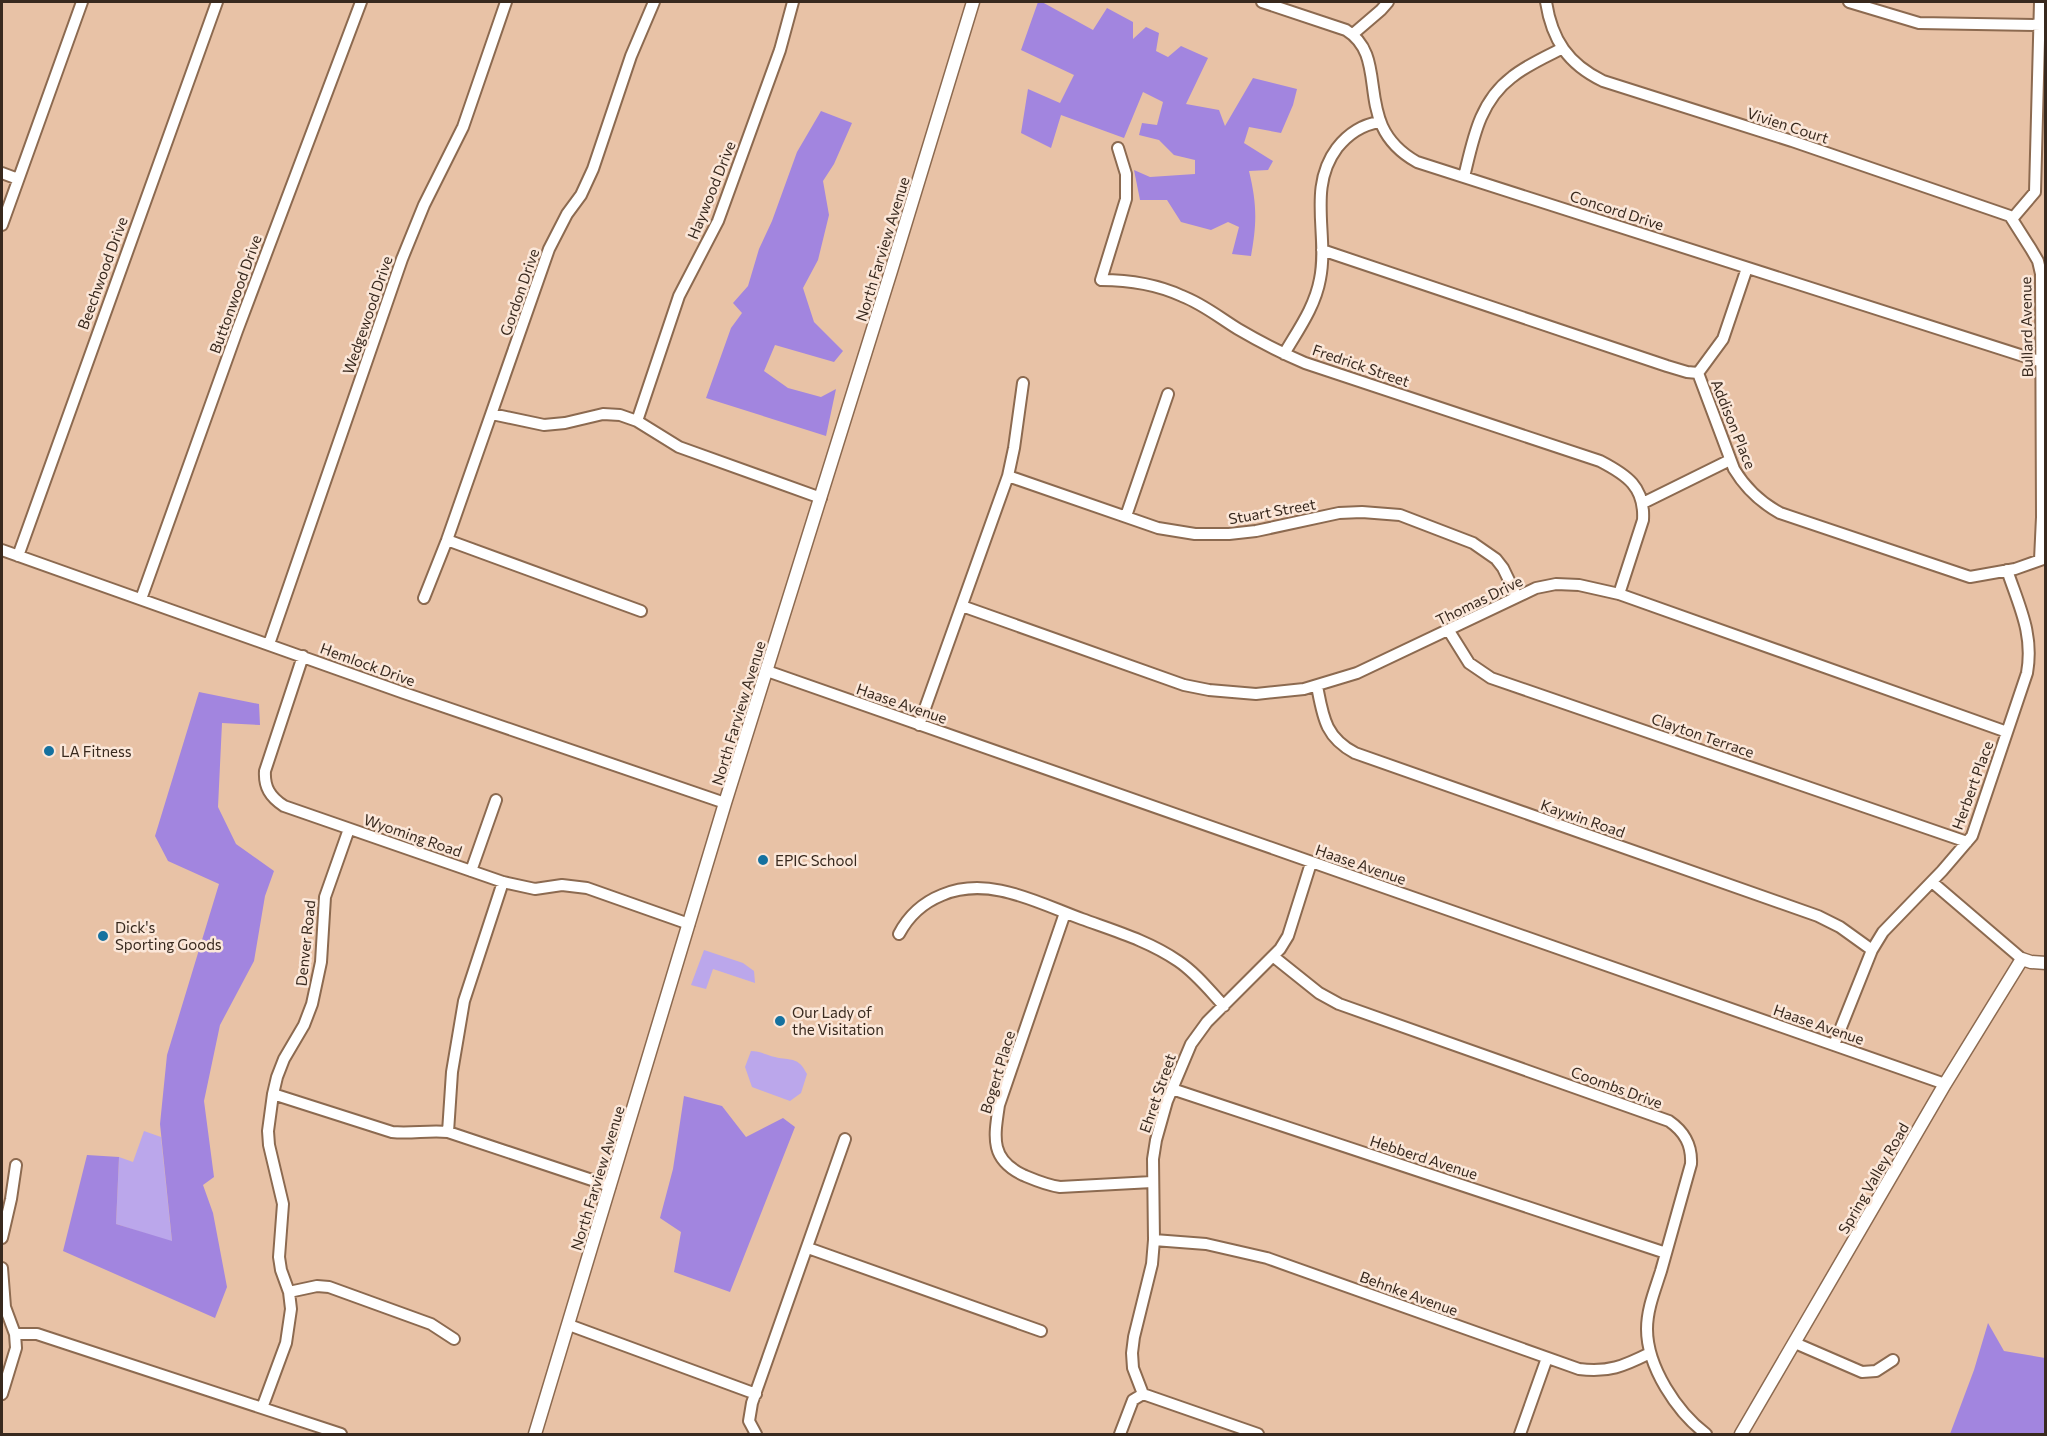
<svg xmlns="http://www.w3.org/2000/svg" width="2047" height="1436" viewBox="0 0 2047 1436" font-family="Commissioner,sans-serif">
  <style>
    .green { fill: #bba7eb }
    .forest { fill: #a285df }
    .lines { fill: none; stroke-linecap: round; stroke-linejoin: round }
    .minor-casing { stroke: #8c6a50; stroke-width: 14 }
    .tertiary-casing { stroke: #8c6a50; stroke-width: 15 }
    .minor { stroke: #fff; stroke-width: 10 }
    .tertiary { stroke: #fff; stroke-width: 12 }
    .poi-dot { fill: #15719f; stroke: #fbe7d9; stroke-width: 2 }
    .labels { text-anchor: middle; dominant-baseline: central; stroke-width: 5; stroke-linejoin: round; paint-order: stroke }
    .street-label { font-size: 15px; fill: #38291e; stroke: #fbe7d9 }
    .poi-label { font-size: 15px; fill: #38291e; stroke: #fbe7d9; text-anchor: start }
  </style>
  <rect width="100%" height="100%" fill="#e8c2a6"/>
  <path class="green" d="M 704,950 L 743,963 L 754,971 L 755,983 L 713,969 L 706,989 L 691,985 Z
    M 751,1051 C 760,1051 766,1055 775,1057 C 791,1061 798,1056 807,1074 L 801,1093 L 790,1101 L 752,1087 L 745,1067 Z
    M 144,1131 L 161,1137 L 172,1242 L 116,1224 L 119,1157 L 133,1162 Z"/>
  <path class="forest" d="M 1038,2 L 1042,2 L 1093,30 L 1107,8 L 1133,22 L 1133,39 L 1146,27 L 1159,33 L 1156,51 L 1168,57 L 1181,46 L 1208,58 L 1186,104 L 1219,110 L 1225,126 L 1253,78 L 1297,89 L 1293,105 L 1281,133 L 1249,127 L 1244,143 L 1273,161 L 1268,170 L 1249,171 C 1257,204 1257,223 1251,256 L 1232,254 L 1239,227 L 1228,222 L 1211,230 L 1181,222 L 1167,200 L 1140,200 L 1134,170 L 1150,177 L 1195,174 L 1195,160 L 1174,155 L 1159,140 L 1139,135 L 1142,123 L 1157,125 L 1163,102 L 1143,92 L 1124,138 L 1061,115 L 1051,148 L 1021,133 L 1028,89 L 1060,103 L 1074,75 L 1021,50 Z
    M 821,111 L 852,123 L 834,164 L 823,181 L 829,215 L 818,260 L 803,288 L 814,322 L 843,351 L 834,362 L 775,345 L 764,371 L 788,388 L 821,397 L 836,389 L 826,436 L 706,398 L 731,328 L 742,313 L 733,303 L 748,286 L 759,249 L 772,221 L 797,152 Z
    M 199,692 L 259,704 L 260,725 L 222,723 L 218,807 L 236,844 L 274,871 L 265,896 L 254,961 L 220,1025 L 204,1101 L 214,1177 L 203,1185 L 213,1213 L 227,1287 L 215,1318 L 63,1251 L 87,1155 L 119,1157 L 116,1224 L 172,1241 L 160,1124 L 167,1055 L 219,884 L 168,861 L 155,836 Z
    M 684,1096 L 722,1106 L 746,1137 L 783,1118 L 795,1127 L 730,1292 L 674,1272 L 681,1232 L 660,1218 L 673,1169 Z
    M 1988,1323 L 2004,1351 L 2045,1358 L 2045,1434 L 1950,1434 L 1974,1370 Z"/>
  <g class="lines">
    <defs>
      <path id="minor" d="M 1262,2 L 1346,30 C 1393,59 1349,124 1417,162 L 2042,362
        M 1546,2 C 1552,40 1568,64 1603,81 L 1792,141 L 2010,216 L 2031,249 L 2038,261 L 2041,274 L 2042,517 L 2040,560
        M 1849,2 L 1919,23 L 2040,25
        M 1353,34 L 1381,10 L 1388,2
        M 1118,148 L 1126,174 L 1126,199 L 1101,280 C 1129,280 1156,284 1182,296 C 1203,304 1220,318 1238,329 C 1260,342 1282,353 1305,363 L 1600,461 C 1627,475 1645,487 1643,520 L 1619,594
        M 2,173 L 18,179
        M 1464,177 C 1473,140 1479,102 1512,77 C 1527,65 1545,57 1561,49
        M 2012,219 L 2035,192 L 2040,2
        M 2,225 L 82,2
        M 1322,250 L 1667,366 L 1687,372 L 1698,373
        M 1284,354 C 1298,330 1315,307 1320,279 C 1329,235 1307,188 1337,148 C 1348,134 1361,125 1379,122
        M 1698,373 L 1734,469 C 1746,489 1760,502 1780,513 L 1970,577 L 2015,569 L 2046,558
        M 1698,373 L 1723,339 L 1747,268
        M 492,414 L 544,425 L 565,423 L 603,414 L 620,415 L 637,421 L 679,447 L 821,498
        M 637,421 L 679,296 L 718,221 L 780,50 L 793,2
        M 1008,476 L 1158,528 L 1195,534 L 1229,534 L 1256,531 L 1339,513 L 1362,512 L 1400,515 L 1473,543 L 1496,559 L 1503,568 L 1517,597
        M 1643,503 L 1730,460
        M 1126,516 L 1168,394
        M 447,540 L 641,611
        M 2,550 L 404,693 L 725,803
        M 18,556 L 217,2
        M 424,598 L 447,540 L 549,249 L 567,214 L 581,195 L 593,169 L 631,56 L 654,2
        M 141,599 L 237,331 L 361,2
        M 962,606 L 1184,685 L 1209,690 L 1256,694 L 1304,689 L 1357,673 L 1536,588 L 1556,584 L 1579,585 L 1619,594 L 2007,732
        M 1449,631 L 1469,663 L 1491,678 L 1967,842
        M 269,644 L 402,259 L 424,205 L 463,127 L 506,2
        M 303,656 L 265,771 C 264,787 270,797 284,806 L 503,882 L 535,889 L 562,885 L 587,888 L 689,924
        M 767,671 L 1945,1084
        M 1317,686 C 1323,717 1325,737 1355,753 L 1818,916 L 1840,927 L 1872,950
        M 919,725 L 1008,476 L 1014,448 L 1023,383
        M 471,871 L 496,800
        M 1932,882 L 2022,959
        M 1065,913 L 999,1105 C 994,1138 990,1159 1023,1175 C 1035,1180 1046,1185 1060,1187 L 1152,1182
        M 899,934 C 909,915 922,903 942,895 C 989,875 1038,903 1082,919 C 1115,931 1149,941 1178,961 C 1196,973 1210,991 1224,1006
        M 1274,957 L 1319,993 L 1339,1004 L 1669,1121 C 1685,1132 1692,1145 1691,1164 C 1681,1200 1671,1235 1661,1271 C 1655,1290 1647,1309 1647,1329 C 1647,1367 1677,1412 1706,1434
        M 1834,1045 L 1872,950 L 1883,932 L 1942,871 L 1972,836 L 2027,673 C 2034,634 2019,606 2007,570
        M 1172,1089 L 1666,1253
        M 273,1094 L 392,1132 C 411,1134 429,1130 448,1132 L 610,1186
        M 448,1132 L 452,1072 L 464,1001 L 503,882
        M 2,1238 L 11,1199 L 16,1165
        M 1154,1240 L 1206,1244 L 1267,1258 L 1579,1369 C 1608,1373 1624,1366 1650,1353
        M 808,1248 L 1041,1331
        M 2,1268 L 5,1307 L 15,1334 L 16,1348 L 2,1394
        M 289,1292 L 317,1286 L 329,1287 L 431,1324 L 454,1339
        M 569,1325 L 756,1394
        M 15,1334 L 37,1334 L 341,1434
        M 1795,1343 L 1862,1372 L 1876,1371 L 1893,1360
        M 1143,1394 L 1133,1368 L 1132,1353 L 1134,1337 L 1152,1264 L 1154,1240 L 1153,1159 L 1156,1140 L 1167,1101 L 1191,1044 L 1207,1022 L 1280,949 L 1288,936 L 1311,863
        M 1143,1394 L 1258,1434
        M 262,1408 L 286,1343 L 291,1309 L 289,1292 L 281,1270 L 279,1257 L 283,1204 L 269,1145 L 268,1131 L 273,1094 L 277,1077 L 284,1059 L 304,1025 L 312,1004 L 321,962 L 325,897 L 349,829
        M 756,1434 L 749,1421 L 752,1403 L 845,1139
        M 1120,1434 L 1133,1400 L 1143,1394
        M 1520,1434 L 1547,1358"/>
      <path id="tertiary" d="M 535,1434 L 725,803 L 891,271 L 973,2
        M 1741,1434 L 1945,1084 L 2022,959 L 2031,962 L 2046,963"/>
    </defs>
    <use href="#minor" class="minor-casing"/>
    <use href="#tertiary" class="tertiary-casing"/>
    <use href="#minor" class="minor"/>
    <use href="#tertiary" class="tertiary"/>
  </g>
  <g class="poi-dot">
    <circle cx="49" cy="751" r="6"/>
    <circle cx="763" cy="860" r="6"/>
    <circle cx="103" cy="936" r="6"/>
    <circle cx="780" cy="1021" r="6"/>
  </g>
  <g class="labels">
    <g class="street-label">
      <text transform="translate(1788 125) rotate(18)">Vivien Court</text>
      <text transform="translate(711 190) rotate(-68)">Haywood Drive</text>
      <text transform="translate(1617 210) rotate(18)">Concord Drive</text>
      <text transform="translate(882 249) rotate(-73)">North Farview Avenue</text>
      <text transform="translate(102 273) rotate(-70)">Beechwood Drive</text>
      <text transform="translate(519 292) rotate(-71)">Gordon Drive</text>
      <text transform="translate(235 294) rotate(-70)">Buttonwood Drive</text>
      <text transform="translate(367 315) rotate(-71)">Wedgewood Drive</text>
      <text transform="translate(2026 327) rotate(-91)">Bullard Avenue</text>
      <text transform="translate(1361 365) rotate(19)">Fredrick Street</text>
      <text transform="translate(1734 424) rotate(68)">Addison Place</text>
      <text transform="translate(1272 511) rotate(-10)">Stuart Street</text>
      <text transform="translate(1479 600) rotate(-26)">Thomas Drive</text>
      <text transform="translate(368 664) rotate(20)">Hemlock Drive</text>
      <text transform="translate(902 703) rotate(19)">Haase Avenue</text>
      <text transform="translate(738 713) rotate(-73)">North Farview Avenue</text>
      <text transform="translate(1703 735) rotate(19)">Clayton Terrace</text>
      <text transform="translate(1972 785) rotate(-70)">Herbert Place</text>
      <text transform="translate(1583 818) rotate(19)">Kaywin Road</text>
      <text transform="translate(413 835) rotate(19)">Wyoming Road</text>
      <text transform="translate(1361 864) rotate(19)">Haase Avenue</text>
      <text transform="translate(305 943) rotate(-84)">Denver Road</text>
      <text transform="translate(1819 1024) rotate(19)">Haase Avenue</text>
      <text transform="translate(997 1072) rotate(-73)">Bogert Place</text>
      <text transform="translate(1617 1087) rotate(20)">Coombs Drive</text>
      <text transform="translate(1157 1093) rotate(-71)">Ehret Street</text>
      <text transform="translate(1424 1157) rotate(18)">Hebberd Avenue</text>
      <text transform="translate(597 1178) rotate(-73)">North Farview Avenue</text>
      <text transform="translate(1873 1178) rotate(-60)">Spring Valley Road</text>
      <text transform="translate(1409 1293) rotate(20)">Behnke Avenue</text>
    </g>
    <g class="poi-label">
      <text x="61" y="751">LA Fitness</text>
      <text x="775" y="860">EPIC School</text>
      <text x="115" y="927">Dick's<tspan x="115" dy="17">Sporting Goods</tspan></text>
      <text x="792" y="1012">Our Lady of<tspan x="792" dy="17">the Visitation</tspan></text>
    </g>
  </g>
  <rect width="2047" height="1436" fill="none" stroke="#38291e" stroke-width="6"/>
</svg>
